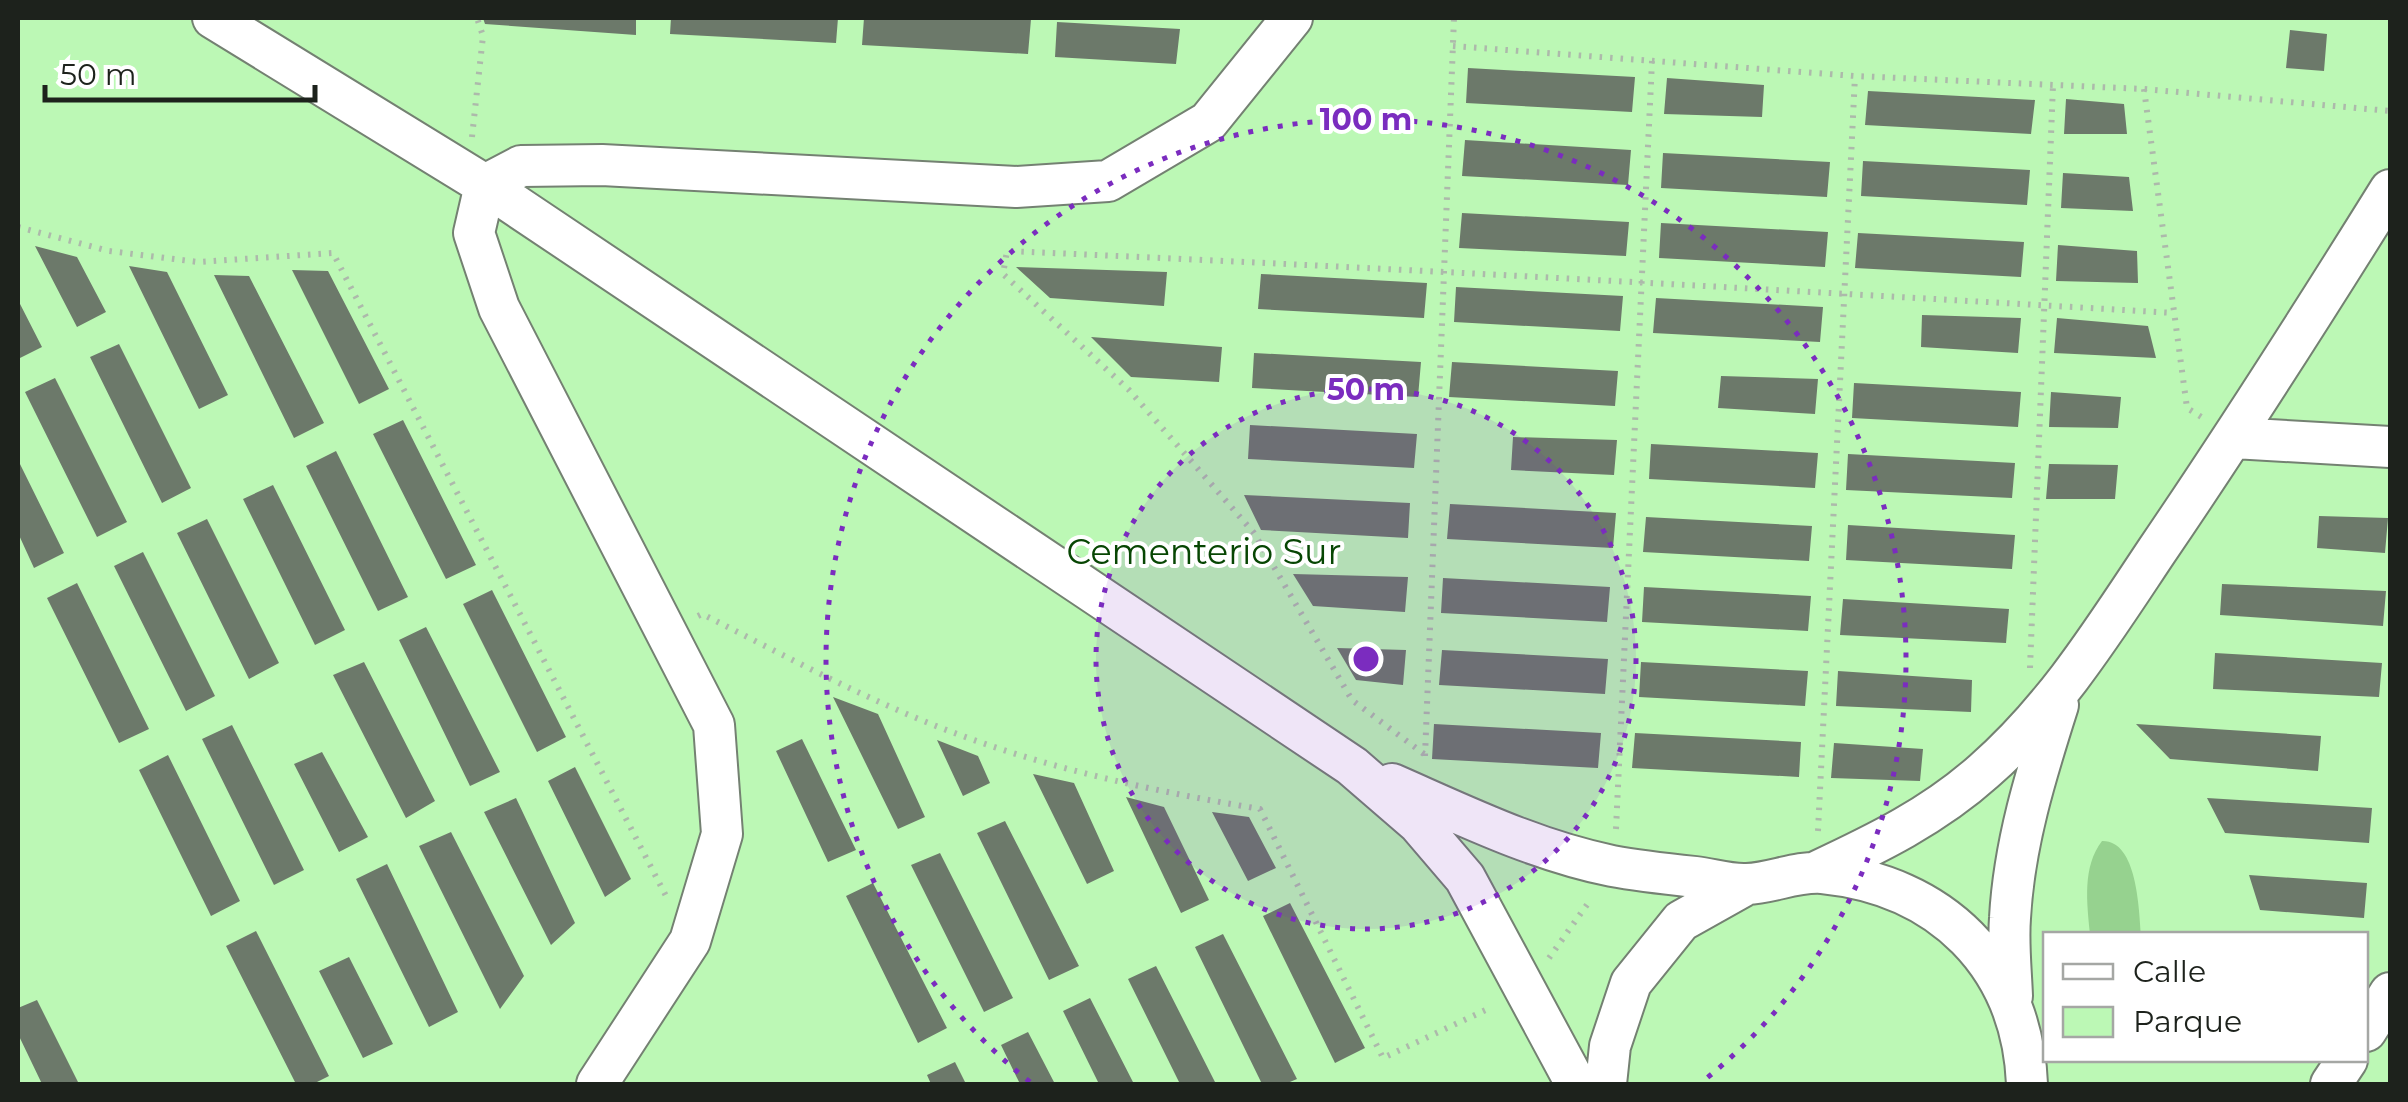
<svg xmlns="http://www.w3.org/2000/svg" width="2408" height="1102" viewBox="0 0 2408 1102" font-family="Montserrat,sans-serif">
  <style>
    .green { fill: #bcf8b5; fill-rule: evenodd }
    .water { fill: #96d28f }
    .building { fill: #6c796a }
    .lines { fill: none; stroke-linecap: round; stroke-linejoin: round }
    .minor-casing { stroke: #748172; stroke-width: 44 }
    .path { stroke: #adb9ab; stroke-width: 6; stroke-dasharray: 2.5 8; stroke-linecap: butt }
    .minor { stroke: #fff; stroke-width: 40 }
    .ring { fill: none; stroke: #7b2cbf; stroke-width: 5; stroke-dasharray: 5 10 }
    .labels { text-anchor: middle; dominant-baseline: central; stroke-width: 8; stroke-linejoin: round; paint-order: stroke }
    .park-label { font-size: 35px; fill: #074603; stroke: #fff }
    .centre { fill: #7b2cbf; stroke: #fff; stroke-width: 5 }
    .ring-label { font-size: 30px; text-anchor: middle; font-weight: bold; fill: #7b2cbf; stroke: #fff; stroke-width: 8; stroke-linejoin: round; paint-order: stroke }
  </style>
  <rect width="100%" height="100%" fill="#eefdec"/>
  <path class="green" d="M 18,18 L 2390,18 L 2390,1084 L 18,1084 ZM 2046,934 L 2366,934 L 2366,1060 L 2046,1060 Z"/>
  <path class="water" d="M 2102,841 C 2137,840 2139,908 2141,934 L 2090,934 C 2087,903 2082,867 2102,841 Z"/>
  <path class="building" d="M 483,18 L 636,18 L 636,35 L 485,24 Z
    M 671,18 L 838,18 L 836,43 L 670,34 Z
    M 864,18 L 1031,19 L 1028,54 L 862,45 Z
    M 1057,22 L 1180,29 L 1176,64 L 1055,57 Z
    M 2290,30 L 2327,34 L 2324,71 L 2286,68 Z
    M 1468,68 L 1635,77 L 1632,112 L 1466,103 Z
    M 1667,78 L 1764,85 L 1762,117 L 1664,114 Z
    M 1868,91 L 2035,100 L 2031,134 L 1865,125 Z
    M 2066,99 L 2124,104 L 2127,134 L 2064,134 Z
    M 1465,140 L 1631,150 L 1628,185 L 1462,176 Z
    M 1663,153 L 1830,162 L 1827,197 L 1661,188 Z
    M 1863,161 L 2030,170 L 2027,205 L 1861,196 Z
    M 2063,173 L 2129,177 L 2133,211 L 2061,208 Z
    M 1462,213 L 1629,222 L 1626,256 L 1459,248 Z
    M 1661,223 L 1828,232 L 1825,267 L 1659,258 Z
    M 1858,233 L 2024,242 L 2021,277 L 1855,268 Z
    M 2058,245 L 2137,251 L 2138,283 L 2056,281 Z
    M 35,246 L 77,257 L 106,312 L 77,327 Z
    M 129,266 L 167,272 L 228,395 L 199,409 Z
    M 1016,267 L 1167,272 L 1164,306 L 1050,298 Z
    M 292,270 L 328,271 L 389,389 L 359,404 Z
    M 1261,274 L 1427,283 L 1424,318 L 1258,309 Z
    M 214,275 L 249,276 L 324,423 L 294,438 Z
    M 1456,287 L 1623,296 L 1620,331 L 1454,322 Z
    M 1656,298 L 1823,307 L 1820,342 L 1653,333 Z
    M 18,300 L 42,347 L 18,359 Z
    M 1922,315 L 2021,318 L 2018,353 L 1921,347 Z
    M 2057,318 L 2148,326 L 2156,358 L 2054,353 Z
    M 1091,337 L 1222,347 L 1219,382 L 1131,377 Z
    M 119,344 L 191,488 L 162,503 L 90,357 Z
    M 1254,353 L 1421,362 L 1418,397 L 1252,388 Z
    M 1452,362 L 1618,371 L 1615,406 L 1449,397 Z
    M 1721,376 L 1818,379 L 1815,414 L 1718,408 Z
    M 55,378 L 127,522 L 97,537 L 25,392 Z
    M 1854,383 L 2021,392 L 2018,427 L 1852,418 Z
    M 2051,392 L 2121,397 L 2118,428 L 2049,427 Z
    M 403,420 L 476,565 L 446,579 L 373,434 Z
    M 1250,425 L 1417,434 L 1414,468 L 1248,459 Z
    M 1513,437 L 1617,440 L 1614,475 L 1511,470 Z
    M 1651,444 L 1818,453 L 1815,488 L 1649,479 Z
    M 336,451 L 408,597 L 378,611 L 306,466 Z
    M 1848,454 L 2015,463 L 2012,498 L 1846,490 Z
    M 18,460 L 64,553 L 34,568 L 18,533 Z
    M 2049,464 L 2118,465 L 2115,499 L 2046,499 Z
    M 273,485 L 345,630 L 315,645 L 243,499 Z
    M 1244,495 L 1410,503 L 1408,538 L 1261,530 Z
    M 1450,504 L 1616,513 L 1613,548 L 1447,539 Z
    M 2319,516 L 2388,518 L 2385,553 L 2317,548 Z
    M 1646,517 L 1812,526 L 1809,561 L 1643,552 Z
    M 207,519 L 279,663 L 249,679 L 177,533 Z
    M 1848,525 L 2015,535 L 2012,569 L 1846,560 Z
    M 143,552 L 215,696 L 186,711 L 114,566 Z
    M 1293,574 L 1408,577 L 1405,612 L 1313,606 Z
    M 1443,578 L 1610,587 L 1607,622 L 1441,613 Z
    M 77,583 L 149,729 L 119,743 L 47,598 Z
    M 2222,584 L 2386,591 L 2383,626 L 2220,615 Z
    M 1644,587 L 1811,596 L 1808,631 L 1642,622 Z
    M 492,590 L 566,737 L 537,752 L 463,604 Z
    M 1843,599 L 2009,609 L 2006,643 L 1840,635 Z
    M 426,627 L 500,772 L 470,786 L 399,640 Z
    M 1337,648 L 1406,650 L 1403,685 L 1356,680 Z
    M 1442,650 L 1608,659 L 1605,694 L 1439,685 Z
    M 2215,653 L 2382,663 L 2379,697 L 2213,689 Z
    M 364,662 L 435,801 L 406,818 L 333,675 Z
    M 1641,662 L 1808,671 L 1805,706 L 1639,697 Z
    M 1838,671 L 1972,680 L 1971,712 L 1836,706 Z
    M 833,697 L 878,714 L 925,817 L 898,829 Z
    M 1434,724 L 1601,733 L 1598,768 L 1432,759 Z
    M 2136,724 L 2321,736 L 2318,771 L 2170,759 Z
    M 232,725 L 304,870 L 274,885 L 202,739 Z
    M 1635,733 L 1801,742 L 1799,777 L 1632,768 Z
    M 802,739 L 856,850 L 828,862 L 776,751 Z
    M 937,740 L 978,756 L 990,783 L 963,796 Z
    M 1834,743 L 1923,749 L 1920,781 L 1831,778 Z
    M 322,752 L 368,837 L 339,852 L 294,764 Z
    M 168,755 L 240,901 L 211,916 L 139,770 Z
    M 575,767 L 631,879 L 605,897 L 548,781 Z
    M 1033,774 L 1074,783 L 1114,871 L 1087,884 Z
    M 1126,797 L 1164,807 L 1209,900 L 1181,913 Z
    M 516,798 L 575,923 L 551,945 L 484,812 Z
    M 2207,798 L 2372,808 L 2369,843 L 2225,833 Z
    M 1212,812 L 1249,817 L 1276,868 L 1248,881 Z
    M 1005,821 L 1079,966 L 1049,980 L 977,833 Z
    M 451,832 L 524,976 L 500,1009 L 419,846 Z
    M 940,853 L 1013,998 L 984,1012 L 911,865 Z
    M 387,864 L 458,1012 L 429,1027 L 356,879 Z
    M 2249,875 L 2367,883 L 2364,918 L 2260,910 Z
    M 873,883 L 947,1028 L 918,1043 L 846,896 Z
    M 1290,903 L 1365,1048 L 1335,1063 L 1263,916 Z
    M 256,931 L 329,1076 L 313,1084 L 296,1084 L 226,946 Z
    M 1223,934 L 1297,1079 L 1285,1084 L 1262,1084 L 1195,947 Z
    M 349,957 L 393,1044 L 363,1058 L 319,971 Z
    M 1156,966 L 1216,1084 L 1180,1084 L 1128,979 Z
    M 1090,998 L 1134,1084 L 1099,1084 L 1063,1011 Z
    M 37,1000 L 79,1084 L 42,1084 L 18,1034 L 18,1008 Z
    M 1028,1032 L 1055,1084 L 1020,1084 L 1001,1045 Z
    M 955,1062 L 966,1084 L 931,1084 L 927,1075 Z"/>
  <g class="lines">
    <defs>
      <path id="minor" d="M 213,18 L 485,185 L 1352,766 L 1418,823 L 1465,878 L 1576,1084
        M 2234,438 L 2390,447
        M 1392,784 C 1465,816 1534,850 1612,866 C 1639,871 1667,874 1695,877 C 1712,879 1730,885 1747,884 C 1772,883 1797,871 1822,873 C 1941,885 2022,964 2027,1084
        M 1816,872 C 1876,844 1934,816 1984,771 C 2055,709 2104,630 2156,552 C 2237,433 2314,312 2390,190
        M 2012,996 C 2011,970 2008,943 2010,918 C 2014,844 2036,774 2058,705
        M 2366,1031 L 2390,993
        M 597,1084 L 690,941 L 722,834 L 714,725 L 499,308 L 474,233 L 485,185 L 521,166 L 602,165 L 1016,187 L 1108,181 L 1208,122 L 1292,18
        M 1606,1084 L 1610,1046 L 1631,983 L 1681,921 L 1747,884
        M 2331,1084 L 2347,1060"/>
    </defs>
    <use href="#minor" class="minor-casing"/>
    <path class="path" d="M 1453,46 L 1855,76 L 2144,89 L 2390,111
      M 2144,89 L 2187,408 L 2203,418
      M 472,137 L 483,36 L 477,18
      M 18,227 L 109,251 L 198,262 L 333,253 L 666,896
      M 698,616 L 702,614 C 772,649 842,687 914,717 C 1026,764 1141,789 1260,809 L 1383,1058 L 1492,1007
      M 2030,668 L 2053,85
      M 1424,754 L 1352,700 L 1254,533 L 1129,390 L 1003,274 L 1007,251 C 1396,268 1785,290 2174,313
      M 1425,756 L 1454,18
      M 1616,829 L 1652,61
      M 1818,831 L 1855,76
      M 1549,958 L 1591,899"/>
    <use href="#minor" class="minor"/>
  </g>
  <circle cx="1366" cy="659" r="270" fill="#7b2cbf" fill-opacity=".12"/>
  <g class="ring">
    <circle cx="1366" cy="659" r="270"/>
    <path d="M1030 1082A540 540 0 1 1 1702 1082"/>
  </g>
  <g class="labels">
    <g class="park-label">
      <text x="1204" y="551">Cementerio Sur</text>
    </g>
  </g>
  <circle cx="1366" cy="659" r="15" class="centre"/>
  <g class="ring-label">
    <text x="1366" y="130">100 m</text>
    <text x="1366" y="400">50 m</text>
  </g>
  <rect width="2408" height="1102" fill="none" stroke="#1d221c" stroke-width="40"/>
  <rect x="2043" y="932" width="325" height="130" fill="#ffffff" stroke="#a5a7a4" stroke-width="2.5"/>
  <rect x="2063" y="964" width="50" height="15" fill="#ffffff" stroke="#a5a7a4" stroke-width="2.5"/>
  <text x="2133" y="982" font-size="30" fill="#1d221c">Calle</text>
  <rect x="2063" y="1007" width="50" height="30" fill="#bcf8b5" stroke="#a5a7a4" stroke-width="2.5"/>
  <text x="2133" y="1032" font-size="30" fill="#1d221c">Parque</text>
  <path d="M45 85v15h270v-15" fill="none" stroke="#1d221c" stroke-width="5"/>
  <text x="60" y="85" font-size="30" fill="#1d221c" stroke="#ffffff" stroke-width="8" paint-order="stroke">50 m</text>
</svg>
